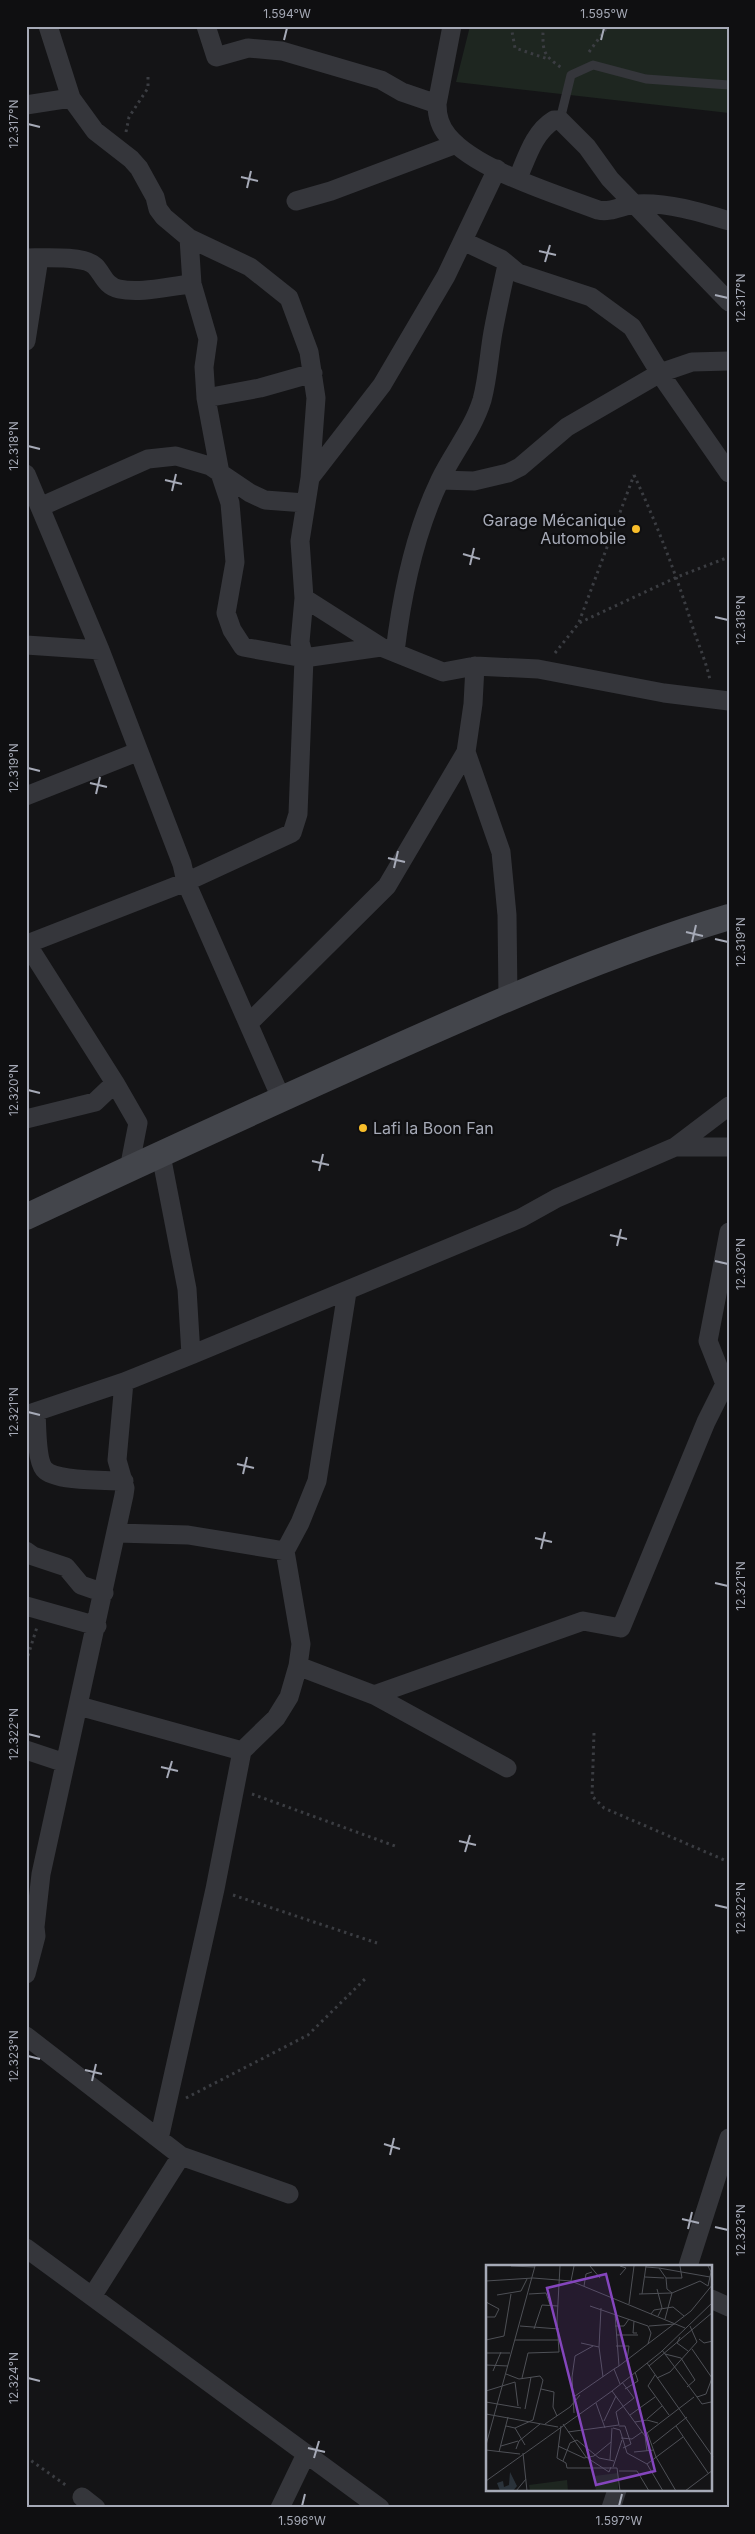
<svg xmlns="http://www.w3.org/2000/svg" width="755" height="2534" viewBox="0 0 755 2534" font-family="Inter,sans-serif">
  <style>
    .green { fill: #1e2620 }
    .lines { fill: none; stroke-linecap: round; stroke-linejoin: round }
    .path { stroke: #3b3d42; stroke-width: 3; stroke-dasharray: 2.5 4; stroke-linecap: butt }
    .lane { stroke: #35363b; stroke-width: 9 }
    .street { stroke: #35363b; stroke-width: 19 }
    .secondary { stroke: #43454b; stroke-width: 26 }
    .ticks { fill: none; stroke: #a6aab7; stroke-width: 2 }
    .poi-dot { fill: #f8bd2a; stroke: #0f0f11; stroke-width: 2 }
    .labels { text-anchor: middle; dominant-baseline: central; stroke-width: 4.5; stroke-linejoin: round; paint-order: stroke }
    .poi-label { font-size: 16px; fill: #a6aab7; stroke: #0f0f11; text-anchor: end }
    .inset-road { fill: none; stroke: #4e5056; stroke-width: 1 }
    .view { fill: #8445bd; fill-opacity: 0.15; stroke: #8445bd; stroke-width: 2.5 }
    .inset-edge { fill: none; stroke: #a6aab7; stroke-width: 2.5 }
    .neatline { fill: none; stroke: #a6aab7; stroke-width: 2 }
    .ticks-label { font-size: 12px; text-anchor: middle; fill: #a6aab7 }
  </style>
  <rect width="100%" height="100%" fill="#141416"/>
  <path class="green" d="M 470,26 L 729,26 L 729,113 L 456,82 Z"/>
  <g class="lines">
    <path class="path" d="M 511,26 L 515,48 L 548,59
      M 543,26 C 543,50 541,54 562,68
      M 589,52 L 608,26
      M 126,132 L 129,117 L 148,88 L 148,75
      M 634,475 C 657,524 676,574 692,625 C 698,644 706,661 710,680
      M 579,622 L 634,475
      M 555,653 L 579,623 L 677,577 L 729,557
      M 26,1662 L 37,1627
      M 594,1733 L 592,1796 L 604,1808 L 729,1862
      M 252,1794 L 395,1846
      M 233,1895 L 377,1943
      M 186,2098 L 308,2035 L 365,1979
      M 26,2457 L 67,2486"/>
    <path class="lane" d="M 560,120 L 571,75 L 593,65 L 646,79 L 729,85"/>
    <path class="street" d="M 48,26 L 71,98 L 95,131 L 131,159 L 139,168 L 155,197 L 158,209 L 164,217 L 189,238 L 250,267 L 289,298 L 309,352 L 316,398 L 310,478 L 300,541 L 304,598 L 381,647
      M 206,26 L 216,57 L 248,48 L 282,51 L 381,80 L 402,92 L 437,104
      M 452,26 L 437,104 C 437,115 440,127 448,136 C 476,170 556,194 598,210 C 611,213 623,205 636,204 C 667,202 700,212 729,221
      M 26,105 L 71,98
      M 518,178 C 527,157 534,132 554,120 L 560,120 L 587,147 L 610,179 L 729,302
      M 296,201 L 331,191 L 456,144
      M 189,238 L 192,284 L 208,339 L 204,367 L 206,398
      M 463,241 L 501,259 L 518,273 L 591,297 L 632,327 L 663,378 L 729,473
      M 26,258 C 42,258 84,255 95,266 C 103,274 105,286 119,289 C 141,294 169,286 192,284
      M 26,341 L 39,258
      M 26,474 L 100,650 L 182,864 L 186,882 L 281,1098
      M 310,478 L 382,385 L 446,276 L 497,169
      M 440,480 L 474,481 L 508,473 L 520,467 L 567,427 L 660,373 L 692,362 L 729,361
      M 40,507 L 148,459 L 176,456 L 210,466 L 250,493 L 265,500 L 305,503
      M 304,598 L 300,642 L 304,658 L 243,647 L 232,630 L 226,613 L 235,562 L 230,503 L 220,473 L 206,398 L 260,388 L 313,373
      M 26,645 L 100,650
      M 395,652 C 402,593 414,534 440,480 C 453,453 473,429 482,400 C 488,378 489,354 493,332 C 497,310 502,288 507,265
      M 475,666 L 473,704 L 466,752 L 501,852 L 507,915 L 508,998
      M 26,796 L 137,752
      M 249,1023 L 387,886 L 466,752
      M 26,1119 L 95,1102 L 115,1083
      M 675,1147 L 729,1106
      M 129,1169 L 138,1123 L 115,1083 L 27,944 L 186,882 L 292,833 L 298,814 L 304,658 L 381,647 L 443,672 L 475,666 L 538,669 L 664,693 L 729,701
      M 191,1355 L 521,1218 L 557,1198 L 675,1147 L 729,1147
      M 36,1412 C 37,1425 36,1459 44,1469 C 55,1482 107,1480 124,1481
      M 26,1415 L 124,1382
      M 117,1533 L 188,1535 L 285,1551
      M 26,1551 L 33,1556 L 66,1567 L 81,1585 L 104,1593
      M 26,1606 L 97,1626
      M 298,1666 L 374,1695 L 507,1768
      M 374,1695 L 583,1621 L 621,1628 L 706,1422 L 725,1384 L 708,1341 L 729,1232
      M 79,1706 L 242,1751
      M 26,1750 L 65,1763
      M 26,1974 L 36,1936 L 35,1927 L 41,1874 L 124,1495 L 125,1488 L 117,1460 L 124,1382 L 191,1355 L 187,1289 L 161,1155
      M 26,2036 L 181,2156 L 289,2194
      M 159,2139 L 215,1889 L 242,1751 L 276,1718 L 289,1697 L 298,1666 L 301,1644 L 285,1551 L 300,1523 L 317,1481 L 347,1292
      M 26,2248 L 380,2508
      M 688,2266 L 729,2138
      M 93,2295 L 181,2156
      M 711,2299 L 729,2307
      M 82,2497 L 96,2508
      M 280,2508 L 306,2454
      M 611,2508 L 617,2490"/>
    <path class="secondary" d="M 26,1217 C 143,1162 261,1108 379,1055 C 493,1004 609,953 729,917"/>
  </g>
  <path class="ticks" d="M 284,40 L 287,28M 601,40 L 604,28M 28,124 L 40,127M 241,177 L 258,181M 247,188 L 251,171M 539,251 L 556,255M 545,262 L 550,245M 715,295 L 728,298M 28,446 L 40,449M 165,480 L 182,484M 172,491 L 176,474M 463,554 L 480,559M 470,565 L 474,548M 715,617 L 728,620M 28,768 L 40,771M 90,783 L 107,787M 96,794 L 100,777M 388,858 L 405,862M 394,868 L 398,851M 686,932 L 703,936M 715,939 L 728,942M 692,942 L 696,925M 28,1090 L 40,1093M 312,1161 L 329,1165M 319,1171 L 323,1154M 610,1235 L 627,1239M 617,1246 L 621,1229M 715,1261 L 728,1264M 28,1412 L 40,1415M 237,1464 L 254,1468M 243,1474 L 247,1457M 535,1538 L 552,1542M 541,1549 L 545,1532M 715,1583 L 728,1586M 28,1734 L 40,1737M 161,1767 L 178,1771M 167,1778 L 172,1761M 459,1841 L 476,1845M 465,1852 L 470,1835M 715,1905 L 728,1908M 28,2056 L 40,2059M 85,2070 L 102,2074M 92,2081 L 96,2064M 384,2144 L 400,2149M 390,2155 L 394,2138M 682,2219 L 699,2223M 715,2227 L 728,2230M 688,2229 L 692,2212M 28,2378 L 40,2381M 308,2448 L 325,2452M 314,2458 L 319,2441M 302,2506 L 305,2494M 619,2506 L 622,2494"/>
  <g class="poi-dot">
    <circle cx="636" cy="529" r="5"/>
    <circle cx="363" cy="1128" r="5"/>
  </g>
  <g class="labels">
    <g class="poi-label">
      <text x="626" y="520">Garage Mécanique<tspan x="626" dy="18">Automobile</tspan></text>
      <text x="373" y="1128" text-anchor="start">Lafi la Boon Fan</text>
    </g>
  </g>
  <g transform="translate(486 2265)">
    <rect width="226" height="226" fill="#141416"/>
    <path d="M 132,208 L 132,226 L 110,226 L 108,211 ZM 81,215 L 82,226 L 44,226 L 43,220 Z" fill="#1e2620"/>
    <path d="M 24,207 L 31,221 L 27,226 L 14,226 L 11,218 L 17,216 L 18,222 L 23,220 Z" fill="#2a323a"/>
    <path class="inset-road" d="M 25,1 L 49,2M 104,1 L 114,13M 160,2 L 173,3 L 180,13 L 181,24 L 186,28 L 179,54M 173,3 L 224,12M 134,10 L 140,3 L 134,1M 159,12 L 178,13M 180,13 L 196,13 L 194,1M 0,16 L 47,13 L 85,16 L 199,63M 85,16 L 88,1M 98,21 L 100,9 L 106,7M 171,24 L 176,43 L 172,51M 43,29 L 60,28 L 64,40M 153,29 L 186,28 L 214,16 L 222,21 L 225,7 L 222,1M 156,29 L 160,1M 11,30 L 35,26 L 41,14M 0,37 L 13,44 L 9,52 L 0,52M 143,39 L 148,1M 104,41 L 162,61 L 165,68 L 162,79M 115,43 L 113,82 L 117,112M 129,49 L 133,101 L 128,104 L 134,119M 165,49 L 168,45 L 187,42 L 198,51M 148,56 L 147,68 L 151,68M 34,61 L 73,64M 129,61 L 138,61 L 143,54M 163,61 L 189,59M 48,64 L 56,40 L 72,41M 130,70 L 152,70M 194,72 L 191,78 L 202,86M 213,74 L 218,78 L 227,76M 0,75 L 18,71 L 25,29M 29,75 L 74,75M 95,78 L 113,82M 130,81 L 143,81 L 141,95M 176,85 L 211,132 L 220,129 L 226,113 L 206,84M 0,88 L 24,88M 179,89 L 195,93 L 209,115 L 201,122M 161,98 L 227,192M 0,100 L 22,101M 133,101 L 205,46 L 227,19M 163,101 L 227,47M 7,106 L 15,87M 20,109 L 33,114 L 54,111 L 57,115 L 47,155 L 29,163 L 20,161M 169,110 L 162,121 L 183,150M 36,113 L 42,88 L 73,87 L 71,56 L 74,1M 171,113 L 184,107 L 211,77 L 204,61M 29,117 L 32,141M 55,124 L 68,127 L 67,142 L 71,151M 139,124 L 152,116 L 149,107M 0,126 L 29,117M 126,126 L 159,171 L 161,186M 89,131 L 128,104M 211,132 L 216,139 L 225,137M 0,137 L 35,143M 110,138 L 119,163M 39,144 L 45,112M 88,148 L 86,112 L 89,91 L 107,81M 0,149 L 72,162M 144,150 L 169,132M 161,154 L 176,141M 118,156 L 130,131M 149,157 L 161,155 L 172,158M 59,159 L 84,142 L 94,130M 77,159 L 100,192 L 123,207 L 125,202M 75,161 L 71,193 L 80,198 L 81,203 L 131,203 L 134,226M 133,161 L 139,161 L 145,179 L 137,183M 190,161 L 222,208M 29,163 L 39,180M 127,163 L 134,165 L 141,188 L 161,199 L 177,226M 82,167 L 133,160 L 130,147 L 148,133 L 136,117M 161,167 L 170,192 L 190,226M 161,168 L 208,132M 135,173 L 146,174 L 156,167M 167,179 L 201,152M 0,180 L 49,1M 15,181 L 32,176M 72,181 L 98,193 L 108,191 L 125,177M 30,184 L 33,176 L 54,159M 0,185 L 34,189M 13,187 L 22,152M 148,187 L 168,185M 37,188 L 41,226M 124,195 L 126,163M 77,196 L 84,178 L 91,175 L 113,193 L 128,196M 161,199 L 197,172M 127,202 L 136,175M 133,206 L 151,206 L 163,226M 0,216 L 126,126 L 175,87 L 227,37M 30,226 L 40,214M 199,226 L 227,205"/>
    <path class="view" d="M 120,9 L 169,206 L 110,220 L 61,23 Z"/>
    <rect width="226" height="226" class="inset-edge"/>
  </g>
  <rect width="755" height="2534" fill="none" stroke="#0f0f11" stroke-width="55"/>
  <rect x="28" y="28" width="700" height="2478" class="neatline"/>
  <g class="ticks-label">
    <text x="287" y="18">1.594°W</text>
    <text x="604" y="18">1.595°W</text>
    <text transform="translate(14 124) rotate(-90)" y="4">12.317°N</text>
    <text transform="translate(741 298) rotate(-90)" y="4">12.317°N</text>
    <text transform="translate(14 446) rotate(-90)" y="4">12.318°N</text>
    <text transform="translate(741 620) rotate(-90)" y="4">12.318°N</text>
    <text transform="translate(14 768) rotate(-90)" y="4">12.319°N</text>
    <text transform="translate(741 942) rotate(-90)" y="4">12.319°N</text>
    <text transform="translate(14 1090) rotate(-90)" y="4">12.320°N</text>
    <text transform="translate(741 1264) rotate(-90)" y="4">12.320°N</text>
    <text transform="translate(14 1412) rotate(-90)" y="4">12.321°N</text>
    <text transform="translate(741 1586) rotate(-90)" y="4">12.321°N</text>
    <text transform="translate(14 1734) rotate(-90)" y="4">12.322°N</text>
    <text transform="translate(741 1908) rotate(-90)" y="4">12.322°N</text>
    <text transform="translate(14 2056) rotate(-90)" y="4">12.323°N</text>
    <text transform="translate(741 2230) rotate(-90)" y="4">12.323°N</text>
    <text transform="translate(14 2378) rotate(-90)" y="4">12.324°N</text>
    <text x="302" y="2525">1.596°W</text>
    <text x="619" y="2525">1.597°W</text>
  </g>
</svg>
